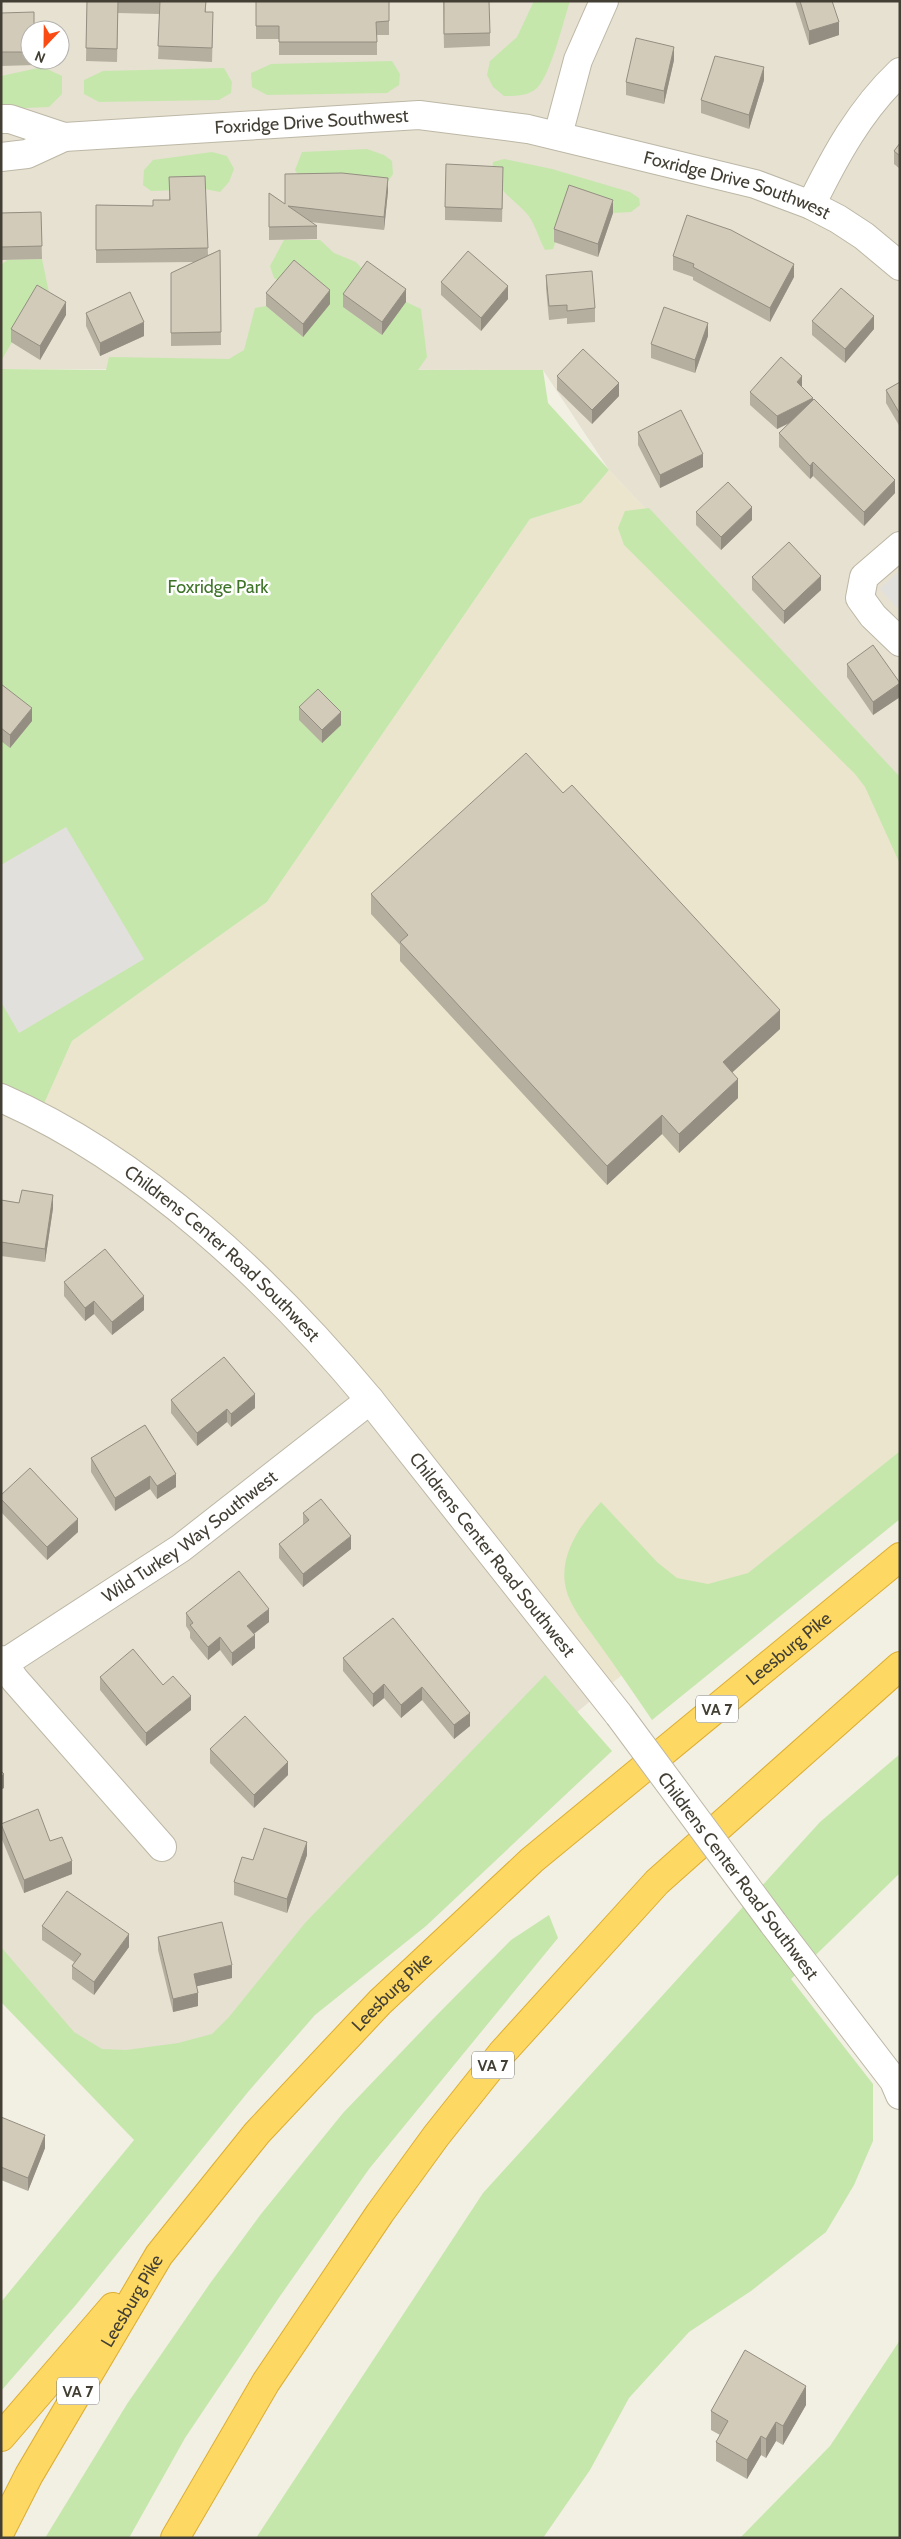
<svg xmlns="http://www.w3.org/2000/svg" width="901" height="2539" viewBox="0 0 901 2539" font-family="Cabin,sans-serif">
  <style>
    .residential { fill: #e6e1d1; fill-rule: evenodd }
    .education { fill: #ebe5cd }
    .green { fill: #c6e7ac }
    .parking { fill: #e2e0dc }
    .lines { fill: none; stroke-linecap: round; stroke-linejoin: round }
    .minor-casing { stroke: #bdb7a6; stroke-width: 30 }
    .highway-casing { stroke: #dcae33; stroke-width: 30 }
    .minor { stroke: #fff; stroke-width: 28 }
    .highway { stroke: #fdd863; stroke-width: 28 }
    .minor-bridge-casing { stroke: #bdb7a6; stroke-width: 30; stroke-linecap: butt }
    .minor-bridge { stroke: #fff; stroke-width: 28 }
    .wall { fill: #b5af9f }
    .shaded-wall { fill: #948e82 }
    .building { fill: #d3cbb9; stroke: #948e82 }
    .labels { text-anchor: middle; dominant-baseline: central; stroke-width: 5; stroke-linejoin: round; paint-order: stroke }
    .shield { fill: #fff; stroke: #7b7971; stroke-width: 1 }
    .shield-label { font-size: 16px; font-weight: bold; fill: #433f34 }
    .street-label { font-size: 18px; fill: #433f34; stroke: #fff }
    .park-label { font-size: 18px; fill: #3e7428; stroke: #fff }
  </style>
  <rect width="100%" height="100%" fill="#f2efe3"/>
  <path class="residential" d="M 1,1 L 900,1 L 900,780 L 609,470 L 543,370 L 1,369 ZM 30,30 L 60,30 L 60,60 L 30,60 Z
    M 1,1099 L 258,1278 L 601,1692 L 338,1913 L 156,2143 L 1,1972 Z"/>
  <path class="education" d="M 609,470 L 900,780 L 900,1451 L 601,1692 L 258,1278 L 39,1115 L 72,1041 L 267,902 L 530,519 L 581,503 Z"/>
  <path class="green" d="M 534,1 L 570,1 C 563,22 551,74 537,88 C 528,96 516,96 504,96 L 493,87 L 487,75 L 490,61 L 517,37 Z
    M 392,61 L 400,74 L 399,85 L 387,93 L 267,95 L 252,87 L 251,73 L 271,64 Z
    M 43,67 L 62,76 L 62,94 L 49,107 L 1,109 L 1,76 Z
    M 224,68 L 232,82 L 231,93 L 219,100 L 99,102 L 84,94 L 84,80 L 103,71 Z
    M 367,149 L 384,155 L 392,161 L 393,174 L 382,190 L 302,181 L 295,170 L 302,152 Z
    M 212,152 L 227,156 L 234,169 L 229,182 L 220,192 L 205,189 L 151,191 L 143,185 L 144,170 L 153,160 Z
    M 504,159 L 552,169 L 630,192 L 639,198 L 640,205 L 631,212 L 613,213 L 569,199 L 553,249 L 545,250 C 539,239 535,224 528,215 C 514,198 489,187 493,162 Z
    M 284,240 L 320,240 L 334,253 L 356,262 L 367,274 L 343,307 L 382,335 L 406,302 L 421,309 L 427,357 L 418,370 L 543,370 L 548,403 L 609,470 L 581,503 L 530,519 L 267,902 L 72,1041 L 39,1115 L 1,1098 L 1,368 L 2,369 L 106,370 L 109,357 L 229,359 L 244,350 L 255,308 L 266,306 L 303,337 L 284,285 L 274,278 L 270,266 Z
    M 42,259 L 52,307 L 37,299 L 1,361 L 1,265 L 7,260 Z
    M 649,508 L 900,777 L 900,864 L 865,787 L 855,774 L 624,545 L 618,528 L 625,511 Z
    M 900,1451 L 900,1519 L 652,1720 C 634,1694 616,1667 597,1641 C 586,1625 568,1605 565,1584 C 560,1553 581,1524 601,1502 L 657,1562 L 677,1578 L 708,1584 L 748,1573 Z
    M 545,1675 L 612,1751 L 426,1926 L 315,2015 L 248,2092 L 75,2306 L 1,2391 L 1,2302 L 134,2140 L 1,2002 L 1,1947 L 74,2032 L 102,2049 L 126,2050 L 178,2043 L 212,2034 L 229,2017 L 305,1923 Z
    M 900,1754 L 900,1873 L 791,1979 L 873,2084 L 873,2141 L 854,2185 L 826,2232 L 751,2291 L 689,2332 L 629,2398 L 590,2470 L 543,2538 L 256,2538 L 483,2193 L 820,1822 Z
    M 549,1915 L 558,1938 L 369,2169 L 278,2299 L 185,2438 L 129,2538 L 45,2538 L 127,2404 L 211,2282 L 261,2214 L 343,2113 L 431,2021 L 511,1940 Z
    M 900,2340 L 900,2538 L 740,2538 L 830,2446 Z"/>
  <path class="parking" d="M 900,570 L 900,611 L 880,589 Z
    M 66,827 L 144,959 L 19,1033 L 1,1002 L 1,865 Z"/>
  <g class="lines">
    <defs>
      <g id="minor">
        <path id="s1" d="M 1,119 L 10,119 L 64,137 L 419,115 L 528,129 L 755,184 L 811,205 L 838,219 L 864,236 L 900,266"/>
        <path d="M 558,135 L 578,60 L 604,1"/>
        <path d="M 1,157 L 27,154 L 64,137"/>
        <path d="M 811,205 C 835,156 860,110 900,72"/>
        <path d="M 900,546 L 864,577 L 860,598 L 873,616 L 900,642"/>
        <path id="s2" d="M 1,1098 C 143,1160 272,1282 370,1400 L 619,1715"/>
        <path d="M 1,1660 L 15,1680 L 162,1847"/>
        <path id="s3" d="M 3,1664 L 181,1548 L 370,1400"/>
        <path d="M 773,1923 L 894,2081 L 900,2095"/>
      </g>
      <g id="highway">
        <path d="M 1,2437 L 113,2307"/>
        <path id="s4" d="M 1,2530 L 29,2475 L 159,2255 L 257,2133 L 380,2002 L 532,1860 L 900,1557"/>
        <path d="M 175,2538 L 266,2382 L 380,2213 L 436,2136 L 502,2053 L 657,1882 L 900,1666"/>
      </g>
    </defs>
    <use href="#minor" class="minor-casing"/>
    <use href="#highway" class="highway-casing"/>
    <use href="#minor" class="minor"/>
    <use href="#highway" class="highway"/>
    <defs>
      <path id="minor-bridge" d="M 619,1715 L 773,1923"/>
    </defs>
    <use href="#minor-bridge" class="minor-bridge-casing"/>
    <use href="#minor-bridge" class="minor-bridge"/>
  </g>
  <path class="wall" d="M 87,1 L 206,1 L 206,12 L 213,25 L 212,62 L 158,59 L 160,14 L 118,13 L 117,62 L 86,61 Z
    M 256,1 L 389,21 L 389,35 L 377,35 L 377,55 L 279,55 L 279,39 L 256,39 Z
    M 443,1 L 490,33 L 490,46 L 444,48 Z
    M 795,1 L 832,1 L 839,35 L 809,45 Z
    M 1,13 L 30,30 L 30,60 L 35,60 L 35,65 L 1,66 Z
    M 674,60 L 664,104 L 626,95 L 626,82 Z
    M 764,80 L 749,129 L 701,113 L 701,100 Z
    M 900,143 L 900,169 L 894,164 L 894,151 Z
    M 205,176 L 208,255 L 220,250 L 221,345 L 171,346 L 171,273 L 194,262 L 96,263 L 96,205 L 153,206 L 169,200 L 169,177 Z
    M 503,180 L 502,222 L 445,220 L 445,207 Z
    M 388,191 L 384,230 L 310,222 L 317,226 L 317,239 L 269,240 L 269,193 L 285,204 Z
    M 41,212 L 42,259 L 1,260 L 1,213 Z
    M 613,213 L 598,257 L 554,242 L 554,229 Z
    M 673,256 L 794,277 L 770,322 L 693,280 L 693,277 L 673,270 Z
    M 546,275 L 595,308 L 595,322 L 567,324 L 567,318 L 549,320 L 546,288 Z
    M 441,282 L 508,299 L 481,331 L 441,295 Z
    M 266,293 L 330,304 L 303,337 L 266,306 Z
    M 343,294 L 406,302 L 382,335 L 343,307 Z
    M 86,313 L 144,336 L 100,356 L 86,326 Z
    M 66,315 L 40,360 L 11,342 L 11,329 Z
    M 812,321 L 874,329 L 845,363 L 812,335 Z
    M 708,336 L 695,373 L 651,358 L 651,344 Z
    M 557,376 L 619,396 L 592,424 L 557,390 Z
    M 900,382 L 900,427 L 886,403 L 886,390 Z
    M 802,387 L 813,401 L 895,493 L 864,526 L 813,476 L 810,479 L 779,447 L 779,433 L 790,423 L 777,429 L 750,405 L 750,392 Z
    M 638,432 L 703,467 L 660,488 L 638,445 Z
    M 696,512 L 752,520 L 721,550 L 696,525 Z
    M 752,577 L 821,590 L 784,624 L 752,590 Z
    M 847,664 L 900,683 L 900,697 L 873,715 L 847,677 Z
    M 1,684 L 32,721 L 10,748 L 1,741 Z
    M 299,707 L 341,725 L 322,743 L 299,720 Z
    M 371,894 L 780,1029 L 732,1072 L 738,1098 L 679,1153 L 662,1134 L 607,1185 L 400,961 L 400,945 L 371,914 Z
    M 1,1200 L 53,1208 L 45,1262 L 1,1256 Z
    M 64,1282 L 144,1310 L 112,1335 L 94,1314 L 85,1321 L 64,1296 Z
    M 171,1400 L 255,1408 L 231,1427 L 227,1422 L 197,1446 L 171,1413 Z
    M 145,1425 L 176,1487 L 157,1499 L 150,1489 L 115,1511 L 91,1472 L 91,1458 Z
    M 1,1495 L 78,1532 L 47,1560 L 1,1512 Z
    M 303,1513 L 351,1549 L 303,1587 L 279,1558 L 279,1544 L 303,1525 Z
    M 186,1613 L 269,1622 L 254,1634 L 255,1648 L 232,1666 L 220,1650 L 208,1660 L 190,1638 L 190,1632 L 186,1626 Z
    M 393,1618 L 470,1726 L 454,1739 L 422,1700 L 401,1718 L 384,1698 L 373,1707 L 343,1671 L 343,1658 Z
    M 100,1677 L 191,1710 L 146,1746 L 100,1690 Z
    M 210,1749 L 288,1775 L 254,1808 L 210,1763 Z
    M 1,1824 L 50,1841 L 72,1874 L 24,1893 L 1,1837 Z
    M 307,1855 L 287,1913 L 234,1895 L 234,1882 L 253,1860 Z
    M 42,1926 L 129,1947 L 94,1995 L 72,1979 L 72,1966 L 74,1962 L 42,1940 Z
    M 158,1937 L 232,1978 L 197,1986 L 198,2006 L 173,2012 L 158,1950 Z
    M 1,2117 L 45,2148 L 28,2191 L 1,2180 Z
    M 806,2405 L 783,2445 L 776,2441 L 766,2458 L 761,2455 L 747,2479 L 716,2461 L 716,2442 L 720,2435 L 711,2430 L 711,2411 Z"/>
  <path class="shaded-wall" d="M 839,22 L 839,35 L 809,45 L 809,31 Z
    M 674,47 L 674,60 L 664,104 L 664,91 Z
    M 764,67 L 764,80 L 749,129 L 749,115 Z
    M 388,178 L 388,191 L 384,230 L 384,217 Z
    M 613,200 L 613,213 L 598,257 L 598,244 Z
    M 794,264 L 794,277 L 770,322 L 770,308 Z
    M 508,286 L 508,299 L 481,331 L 481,318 Z
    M 406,289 L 406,302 L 382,335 L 382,322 Z
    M 330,290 L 330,304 L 303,337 L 303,324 Z
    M 66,302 L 66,315 L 40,360 L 40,346 Z
    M 874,316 L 874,329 L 845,363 L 845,349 Z
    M 144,322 L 144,336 L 100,356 L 100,343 Z
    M 708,323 L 708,336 L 695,373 L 695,360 Z
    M 802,376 L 802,389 L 797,382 Z
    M 619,383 L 619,396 L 592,424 L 592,410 Z
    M 813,398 L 813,411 L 777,429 L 777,416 Z
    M 703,454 L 703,467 L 660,488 L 660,475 Z
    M 813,462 L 813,476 L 810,479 L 810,466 Z
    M 895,480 L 895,493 L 864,526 L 864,512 Z
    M 752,507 L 752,520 L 721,550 L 721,537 Z
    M 821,576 L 821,590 L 784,624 L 784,611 Z
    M 900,683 L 900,697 L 873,715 L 873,702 Z
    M 32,708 L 32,721 L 10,748 L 10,735 Z
    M 341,712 L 341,725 L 322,743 L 322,730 Z
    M 780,1010 L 780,1029 L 723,1081 L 723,1062 Z
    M 738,1079 L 738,1098 L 679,1153 L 679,1134 Z
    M 662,1115 L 662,1134 L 607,1185 L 607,1166 Z
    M 53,1195 L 53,1208 L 45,1262 L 45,1249 Z
    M 144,1296 L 144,1310 L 112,1335 L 112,1322 Z
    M 94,1301 L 94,1314 L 85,1321 L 85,1308 Z
    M 255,1394 L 255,1408 L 231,1427 L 231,1414 Z
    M 227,1409 L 227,1422 L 197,1446 L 197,1433 Z
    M 176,1474 L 176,1487 L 157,1499 L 157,1486 Z
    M 150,1476 L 150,1489 L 115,1511 L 115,1498 Z
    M 78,1519 L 78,1532 L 47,1560 L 47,1547 Z
    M 351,1536 L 351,1549 L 303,1587 L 303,1574 Z
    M 269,1609 L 269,1622 L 247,1639 L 247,1626 Z
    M 255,1635 L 255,1648 L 232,1666 L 232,1653 Z
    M 220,1637 L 220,1650 L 208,1660 L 208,1647 Z
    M 384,1684 L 384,1698 L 373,1707 L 373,1694 Z
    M 422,1687 L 422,1700 L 401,1718 L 401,1705 Z
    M 191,1696 L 191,1710 L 146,1746 L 146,1733 Z
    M 470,1713 L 470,1726 L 454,1739 L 454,1725 Z
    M 288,1762 L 288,1775 L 254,1808 L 254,1795 Z
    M 4,1774 L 4,1788 L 1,1790 L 1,1777 Z
    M 307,1842 L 307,1855 L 287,1913 L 287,1899 Z
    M 72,1861 L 72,1874 L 24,1893 L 24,1880 Z
    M 129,1934 L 129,1947 L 94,1995 L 94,1982 Z
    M 232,1965 L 232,1978 L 194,1987 L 194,1974 Z
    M 198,1993 L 198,2006 L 173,2012 L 173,1999 Z
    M 45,2135 L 45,2148 L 28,2191 L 28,2178 Z
    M 806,2386 L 806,2405 L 783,2445 L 783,2426 Z
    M 776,2422 L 776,2441 L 766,2458 L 766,2439 Z
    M 761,2436 L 761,2455 L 747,2479 L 747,2460 Z"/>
  <path class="building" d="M 87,1 L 118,1 L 117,49 L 86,48 Z
    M 160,1 L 206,1 L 205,12 L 213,12 L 212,48 L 158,46 Z
    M 256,1 L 389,1 L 389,21 L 376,22 L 377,42 L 279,42 L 279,26 L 256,26 Z
    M 444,1 L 489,1 L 490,33 L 444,34 Z
    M 800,1 L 832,1 L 839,22 L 809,31 Z
    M 34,12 L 34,30 L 30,30 L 30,52 L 1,52 L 1,13 Z
    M 636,38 L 674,47 L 664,91 L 626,82 Z
    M 715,56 L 764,67 L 749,115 L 701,100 Z
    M 900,143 L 900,156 L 894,151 Z
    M 446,164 L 503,167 L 502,209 L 445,207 Z
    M 342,173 L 388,178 L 384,217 L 288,206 L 317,226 L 269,227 L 269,193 L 285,204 L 285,174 Z
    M 205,176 L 208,248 L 96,250 L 96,205 L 153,206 L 153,200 L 170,200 L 169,177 Z
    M 569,185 L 613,200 L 598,244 L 554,229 Z
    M 41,212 L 42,246 L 1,247 L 1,213 Z
    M 687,215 L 731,230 L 794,264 L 770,308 L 693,267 L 694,264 L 673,256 Z
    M 220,250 L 221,332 L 171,333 L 171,273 Z
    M 468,251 L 508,286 L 481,318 L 441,282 Z
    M 294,260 L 330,290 L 303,324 L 266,293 Z
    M 367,261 L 406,289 L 382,322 L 343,294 Z
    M 592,271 L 595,308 L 567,311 L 567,305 L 549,306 L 546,275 Z
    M 37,285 L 66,302 L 40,346 L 11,329 Z
    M 841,288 L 874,316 L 845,349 L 812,321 Z
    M 130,292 L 144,322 L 100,343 L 86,313 Z
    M 664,307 L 708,323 L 695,360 L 651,344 Z
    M 583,349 L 619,383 L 592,410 L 557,376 Z
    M 781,357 L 802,376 L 797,382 L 813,398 L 777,416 L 750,392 Z
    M 900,382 L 900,414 L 886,390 Z
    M 814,399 L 895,480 L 864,512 L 813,462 L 810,466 L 779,433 Z
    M 681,410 L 703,454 L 660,475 L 638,432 Z
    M 728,482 L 752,507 L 721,537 L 696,512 Z
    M 789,542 L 821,576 L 784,611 L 752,577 Z
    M 873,645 L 900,683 L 873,702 L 847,664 Z
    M 1,684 L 32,708 L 10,735 L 1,728 Z
    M 318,689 L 341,712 L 322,730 L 299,707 Z
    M 526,753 L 563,793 L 572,785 L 780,1010 L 723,1062 L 738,1079 L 679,1134 L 662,1115 L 607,1166 L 400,942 L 408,935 L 371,894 Z
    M 22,1190 L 53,1195 L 45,1249 L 1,1242 L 1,1200 L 19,1203 Z
    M 105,1249 L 144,1296 L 112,1322 L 94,1301 L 85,1308 L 64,1282 Z
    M 224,1357 L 255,1394 L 231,1414 L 227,1409 L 197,1433 L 171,1400 Z
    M 145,1425 L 176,1474 L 157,1486 L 150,1476 L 115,1498 L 91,1458 Z
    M 30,1468 L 78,1519 L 47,1547 L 1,1499 L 1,1495 Z
    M 321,1499 L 351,1536 L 303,1574 L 279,1544 L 309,1520 L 303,1513 Z
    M 239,1571 L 269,1609 L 247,1626 L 255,1635 L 232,1653 L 220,1637 L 208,1647 L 190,1625 L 193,1623 L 186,1613 Z
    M 393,1618 L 470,1713 L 454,1725 L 422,1687 L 401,1705 L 384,1684 L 373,1694 L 343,1658 Z
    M 133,1649 L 163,1685 L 173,1676 L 191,1696 L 146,1733 L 100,1677 Z
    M 245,1716 L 288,1762 L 254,1795 L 210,1749 Z
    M 1,1771 L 4,1774 L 1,1777 Z
    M 38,1809 L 50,1841 L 62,1837 L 72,1861 L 24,1880 L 1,1824 Z
    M 264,1828 L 307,1842 L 287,1899 L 234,1882 L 242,1857 L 253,1860 Z
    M 67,1891 L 129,1934 L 94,1982 L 72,1966 L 81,1954 L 42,1926 Z
    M 222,1922 L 232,1965 L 194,1974 L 198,1993 L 173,1999 L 158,1937 Z
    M 1,2117 L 45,2135 L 28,2178 L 1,2167 Z
    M 745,2350 L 806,2386 L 783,2426 L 776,2422 L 766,2439 L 761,2436 L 747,2460 L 716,2442 L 728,2421 L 711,2411 Z"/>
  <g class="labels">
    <g class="shield">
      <rect x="696" y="1695.5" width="42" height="27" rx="4"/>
      <rect x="472" y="2051.5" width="42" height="27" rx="4"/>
      <rect x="57" y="2377.5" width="42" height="27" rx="4"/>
    </g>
    <g class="shield-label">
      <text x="717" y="1709">VA 7</text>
      <text x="493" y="2065">VA 7</text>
      <text x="78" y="2391">VA 7</text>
    </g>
    <g class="street-label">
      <text stroke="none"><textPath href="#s1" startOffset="314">Foxridge Drive Southwest</textPath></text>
      <text stroke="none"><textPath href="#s1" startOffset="748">Foxridge Drive Southwest</textPath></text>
      <text stroke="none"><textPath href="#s2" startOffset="272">Childrens Center Road Southwest</textPath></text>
      <text stroke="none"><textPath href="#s3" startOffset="226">Wild Turkey Way Southwest</textPath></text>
      <text stroke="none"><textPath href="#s2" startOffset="678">Childrens Center Road Southwest</textPath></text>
      <text stroke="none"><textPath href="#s4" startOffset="1194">Leesburg Pike</textPath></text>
      <text transform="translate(738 1876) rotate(53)">Childrens Center Road Southwest</text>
      <text stroke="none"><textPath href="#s4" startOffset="669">Leesburg Pike</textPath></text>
      <text stroke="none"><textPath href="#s4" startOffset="264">Leesburg Pike</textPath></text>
    </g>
    <g class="park-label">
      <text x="218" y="587">Foxridge Park</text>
    </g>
  </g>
  <rect width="901" height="2539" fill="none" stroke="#433f34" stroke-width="5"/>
  <g transform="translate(45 45) rotate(202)"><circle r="24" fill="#ffffff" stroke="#b4b2ae"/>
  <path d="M0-4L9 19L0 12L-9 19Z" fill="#f94b13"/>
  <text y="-8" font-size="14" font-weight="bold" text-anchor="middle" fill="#433f34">N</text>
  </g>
</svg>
